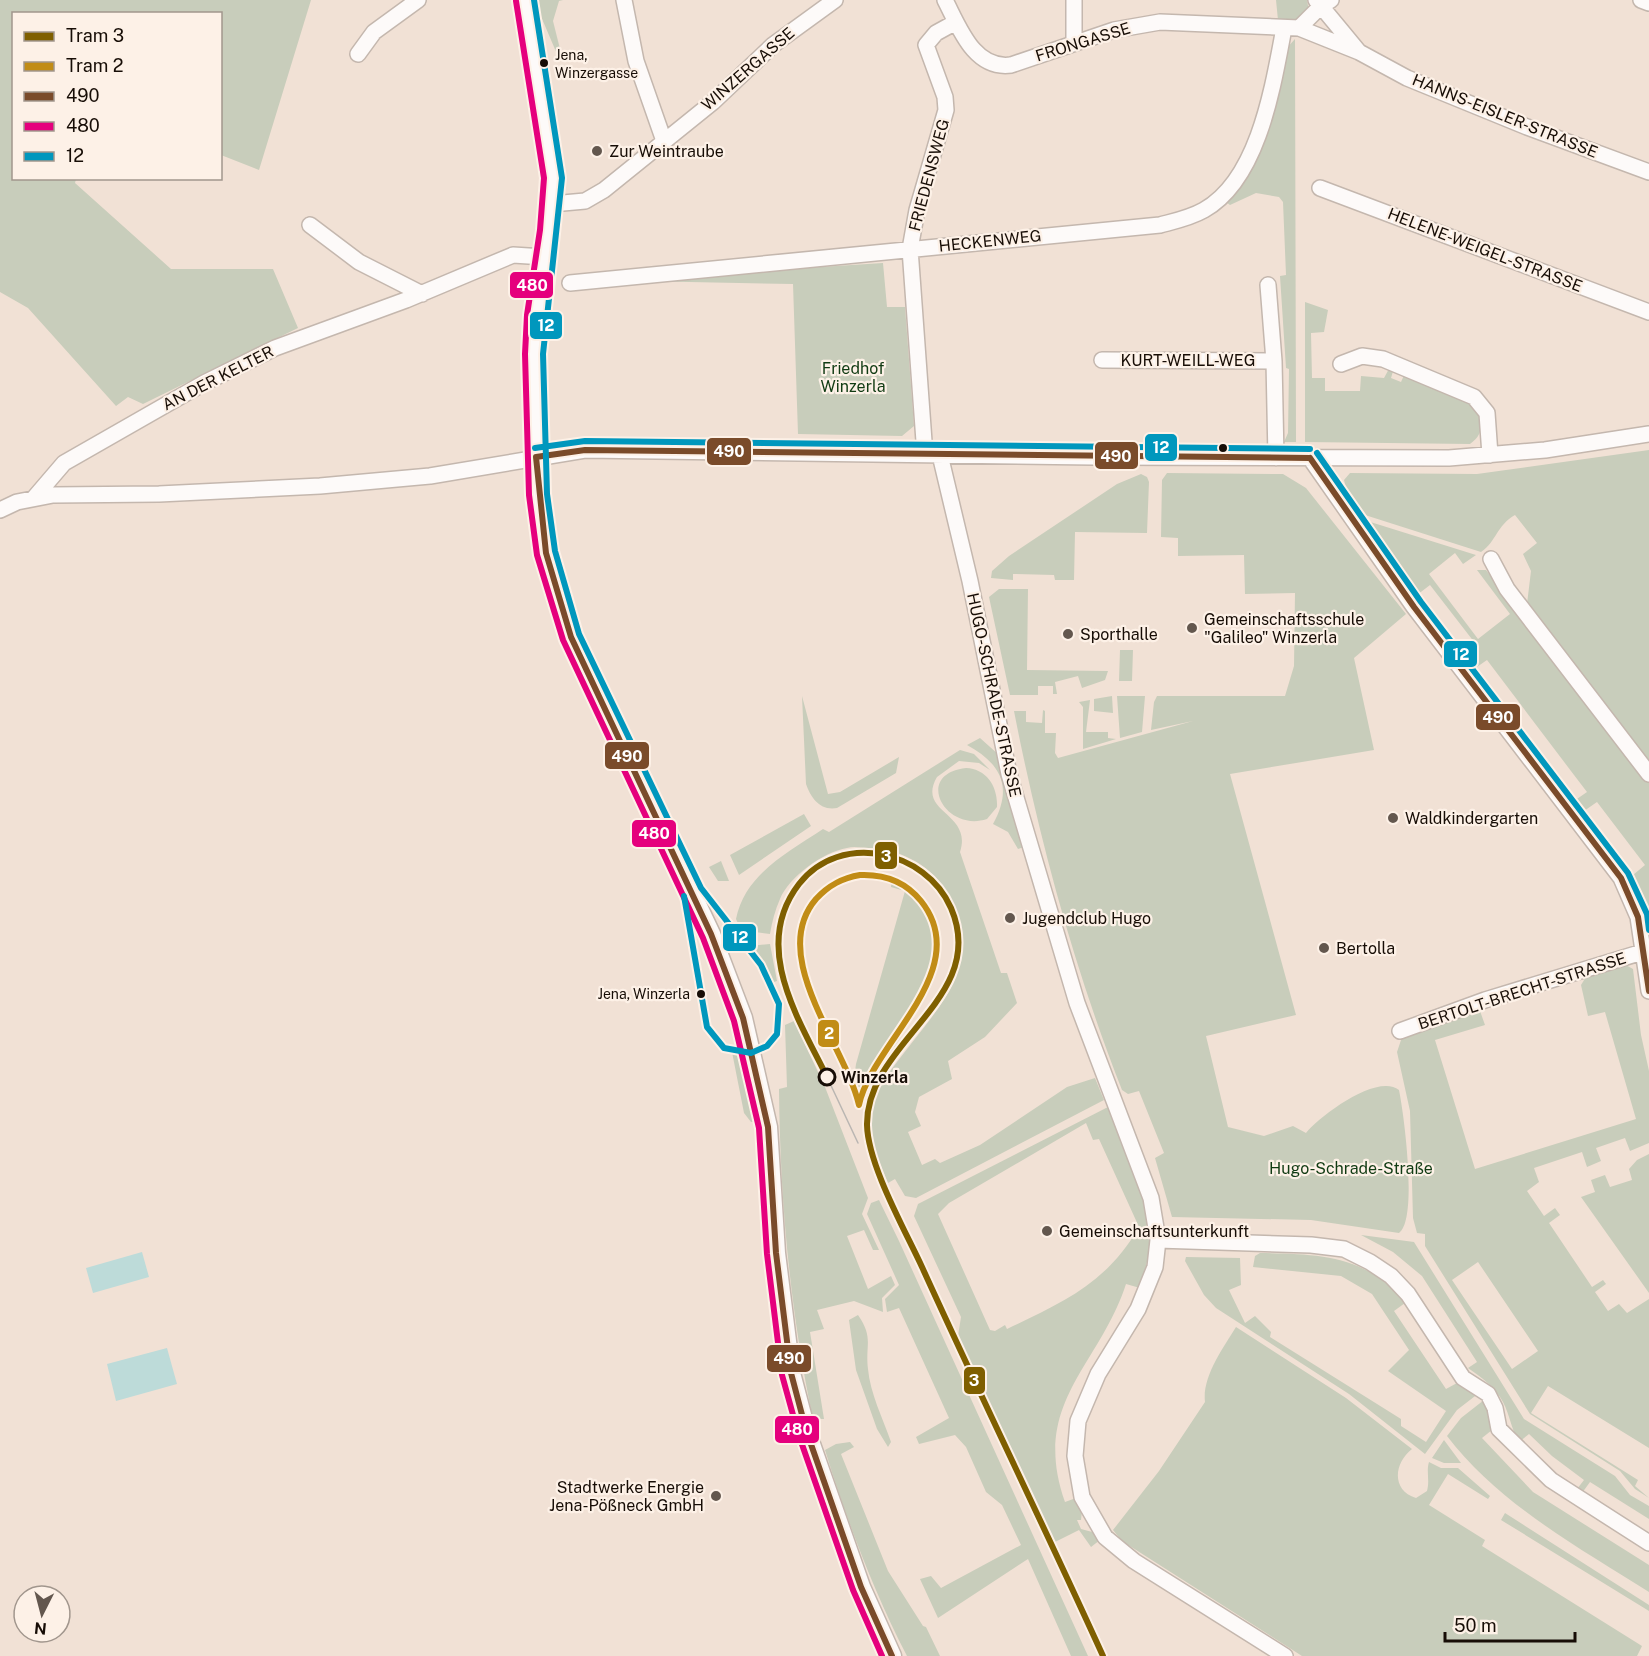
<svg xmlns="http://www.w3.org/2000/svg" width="1649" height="1656" viewBox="0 0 1649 1656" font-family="'Public Sans',sans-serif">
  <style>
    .green { fill: #c8cdbb; fill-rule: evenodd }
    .water { fill: #bddbd9 }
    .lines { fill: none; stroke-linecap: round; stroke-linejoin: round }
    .minor-casing { stroke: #c4b7ae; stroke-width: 18 }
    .tertiary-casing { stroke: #c4b7ae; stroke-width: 21 }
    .minor { stroke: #fdfaf9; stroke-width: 15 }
    .tertiary { stroke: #fdfaf9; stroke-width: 18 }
    .tram { stroke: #bab6b2; stroke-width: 1.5 }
    .bus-1-casing { stroke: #fdf1e7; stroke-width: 10 }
    .bus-2-casing { stroke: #fdf1e7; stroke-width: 10 }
    .bus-3-casing { stroke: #fdf1e7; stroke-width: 10 }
    .bus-1 { stroke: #7a4b2a; stroke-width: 6 }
    .bus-2 { stroke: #e5007d; stroke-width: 6 }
    .bus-3 { stroke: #0097bd; stroke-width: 6 }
    .tram-1-casing { stroke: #fdf1e7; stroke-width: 10 }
    .tram-2-casing { stroke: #fdf1e7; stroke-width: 10 }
    .tram-1 { stroke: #7f5f00; stroke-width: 6 }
    .tram-2 { stroke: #c18c16; stroke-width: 6 }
    .bus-dot { fill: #170d06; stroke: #fdf1e7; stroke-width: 2 }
    .poi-dot { fill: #63574e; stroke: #fdf1e7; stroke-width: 2 }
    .stop-dot { fill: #fdf1e7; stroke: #170d06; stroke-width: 3 }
    .labels { text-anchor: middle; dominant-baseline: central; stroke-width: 4.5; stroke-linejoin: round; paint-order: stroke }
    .bus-label { font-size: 14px; fill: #170d06; stroke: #fdf1e7; text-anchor: start }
    .street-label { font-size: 16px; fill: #170d06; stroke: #fdf1e7 }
    .poi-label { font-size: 16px; fill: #170d06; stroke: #fdf1e7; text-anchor: start }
    .park-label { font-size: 16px; fill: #113b13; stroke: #fdf1e7 }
    .stop-label { font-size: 16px; font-weight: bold; fill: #170d06; stroke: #fdf1e7; text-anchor: start }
    .line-badge { stroke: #fdf1e7; stroke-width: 2 }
    .badge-label { font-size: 16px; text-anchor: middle; font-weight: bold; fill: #fff }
  </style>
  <rect width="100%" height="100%" fill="#f1e1d5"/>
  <path class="green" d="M 0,0 L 311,0 L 259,170 L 221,155 L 220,14 L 14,14 L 14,178 L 76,179 L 75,183 L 171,269 L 273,269 L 298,328 L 143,404 L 128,397 L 116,406 L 28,308 L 0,292 Z
    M 534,0 L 563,0 L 559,1 L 553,21 L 561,53 L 557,54 Z
    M 1276,0 L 1307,0 L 1309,11 L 1302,21 L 1278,20 Z
    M 1295,39 L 1296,442 L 1284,442 L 1288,433 L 1289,369 L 1286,368 L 1280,276 L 1286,275 L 1283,202 L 1279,197 L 1256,193 L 1230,205 L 1226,202 L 1285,50 Z
    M 883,263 L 887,307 L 905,307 L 914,426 L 902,436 L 798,434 L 793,284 L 639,281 L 637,279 Z
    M 1305,302 L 1328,310 L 1324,332 L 1311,333 L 1312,378 L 1325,378 L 1325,391 L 1360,391 L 1361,376 L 1384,378 L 1390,367 L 1394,368 L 1391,378 L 1401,382 L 1405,373 L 1464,397 L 1480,411 C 1481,426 1484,434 1470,444 L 1305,442 Z
    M 1649,450 L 1649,768 L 1527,604 L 1531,571 L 1523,554 L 1537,543 L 1515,515 C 1496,526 1497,541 1481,552 L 1365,515 L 1348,495 L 1344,480 L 1350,473 L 1477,474 Z
    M 1167,473 L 1283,474 L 1306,488 L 1406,614 L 1354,658 L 1374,750 L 1230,774 L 1296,1015 L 1206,1036 L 1228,1127 L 1264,1136 L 1293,1126 L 1306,1133 C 1320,1116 1377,1073 1399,1090 C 1404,1114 1418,1220 1399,1233 L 1311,1220 L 1172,1217 L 1155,1158 L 1164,1153 L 1139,1091 L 1128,1094 L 1122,1090 C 1074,968 1039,839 1014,711 L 1026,711 L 1026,722 L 1042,723 L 1043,710 L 1045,711 L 1045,733 L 1056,733 L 1055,753 L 1058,758 L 1193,721 L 1151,730 L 1154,702 L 1157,696 L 1285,696 L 1294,666 L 1295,593 L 1245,594 L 1244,555 L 1178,556 L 1178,538 L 1161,537 L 1162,480 Z
    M 1141,474 L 1147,477 L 1149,482 L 1147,533 L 1075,532 L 1074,580 L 1055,580 L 1054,575 L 1013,574 L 1013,580 L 991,578 L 992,571 L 1009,556 L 1117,484 Z
    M 1364,520 L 1476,555 L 1463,564 L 1455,553 L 1429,574 L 1478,639 L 1510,614 L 1477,570 L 1486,570 L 1649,781 L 1649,915 L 1633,875 L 1645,865 L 1597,802 L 1584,811 L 1574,801 L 1587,792 L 1574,775 L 1487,660 L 1474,669 L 1465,657 L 1478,647 L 1430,585 L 1417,595 L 1361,522 Z
    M 999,589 L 1028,589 L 1027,670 L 1108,671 L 1105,680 L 1082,688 L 1078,676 L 1055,682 L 1057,694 L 1053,694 L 1053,686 L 1038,686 L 1038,695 L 1010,695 L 989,597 Z
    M 1120,650 L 1133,650 L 1132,681 L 1119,681 Z
    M 802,696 L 828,794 L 840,792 L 899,757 L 896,773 L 837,808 C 820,811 811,798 806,784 Z
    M 1112,696 L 1113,713 L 1094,711 L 1094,699 Z
    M 1117,696 L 1145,696 L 1142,732 L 1120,738 Z
    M 1090,700 L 1086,732 L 1108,732 L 1108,738 L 1116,739 L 1083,749 L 1083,707 L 1079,702 Z
    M 980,738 L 999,755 L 1024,847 L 1018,849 L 1008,832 L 993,824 C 1013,788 1002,764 967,745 Z
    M 960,750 L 974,754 L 990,770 L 979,763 L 959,761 L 937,777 C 916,813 973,812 960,852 L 1001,973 L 1007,973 L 1017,1003 L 985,1037 L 948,1061 L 952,1079 L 919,1097 L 915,1112 L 921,1126 L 908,1132 L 922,1165 L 935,1159 L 940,1163 L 980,1145 L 1067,1087 L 1095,1078 L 1104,1100 L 916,1198 L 905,1196 L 895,1179 L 888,1183 C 878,1158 865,1132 873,1104 C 877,1088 887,1075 897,1062 C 942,1002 990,962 943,887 C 929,864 896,848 869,848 C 862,848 854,846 847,848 C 823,852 789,877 780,899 C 775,910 772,922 770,934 L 741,930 L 736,919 C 745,874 787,853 823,829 L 829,832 Z
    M 966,768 C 987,769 998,787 997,807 L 987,819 C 945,833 913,774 966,768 Z
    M 804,814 L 811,826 L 739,875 L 730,855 Z
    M 721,861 L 729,881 L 718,881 L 709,867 Z
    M 892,877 C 907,882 922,894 930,909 C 964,970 894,1036 870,1089 L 853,1086 L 856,1064 L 905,891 L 891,887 Z
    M 770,944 L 777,981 L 771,983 L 749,946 Z
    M 1624,964 L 1633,969 L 1641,1035 L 1649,1071 L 1649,1143 L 1630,1151 L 1625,1138 L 1596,1148 L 1601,1161 L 1587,1167 L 1582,1152 L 1534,1168 L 1539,1182 L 1527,1191 L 1544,1216 L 1555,1208 L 1560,1215 L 1549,1223 L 1592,1287 L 1603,1280 L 1606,1284 L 1595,1292 L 1608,1311 L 1619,1304 L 1627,1313 L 1649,1299 L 1649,1448 L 1548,1386 L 1531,1413 L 1638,1480 L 1635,1486 L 1649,1498 L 1635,1489 L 1620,1471 L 1530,1414 L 1425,1246 L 1425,1234 L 1417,1233 L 1413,1218 L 1410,1111 L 1397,1052 L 1402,1037 L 1480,1011 L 1485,1025 L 1435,1040 L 1475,1169 L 1636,1119 L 1605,1012 L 1588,1016 L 1581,985 L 1586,977 ZM 1478,1262 L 1538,1351 L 1512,1369 L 1452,1280 Z
    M 794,1021 L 825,1087 L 868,1198 L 862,1214 L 879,1250 L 873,1250 L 864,1230 L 847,1236 L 868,1289 L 891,1276 L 895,1285 L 882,1298 L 883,1312 L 854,1301 L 817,1310 L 824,1329 L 810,1332 L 824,1419 L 813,1419 C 790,1311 780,1199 779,1089 L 787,1087 L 785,1025 Z
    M 736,1050 C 754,1066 753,1099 756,1122 L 751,1122 L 744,1113 L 732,1052 Z
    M 1108,1107 C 1125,1151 1155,1203 1149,1252 C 1147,1264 1143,1276 1140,1288 L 1126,1284 C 1099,1367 1030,1403 1065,1502 L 1076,1498 L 1082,1511 L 1081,1520 L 1077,1520 L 1081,1529 L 1096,1533 L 1100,1540 L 1091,1547 L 1079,1530 L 1055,1542 L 958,1336 L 961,1317 L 914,1216 L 918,1204 ZM 1086,1123 L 1093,1140 L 1099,1139 L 1139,1227 C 1106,1284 1063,1302 1007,1329 L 1005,1325 L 995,1331 L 990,1330 L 938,1214 L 949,1203 Z
    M 1649,1154 L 1649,1293 L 1581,1197 L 1595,1192 L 1591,1180 L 1605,1175 L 1610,1187 L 1632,1180 L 1629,1169 L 1637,1160 Z
    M 879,1200 L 899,1241 L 1088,1656 L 1071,1656 L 1028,1559 L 938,1618 L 920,1579 L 931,1576 L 941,1588 L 1021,1545 L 1002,1505 L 986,1492 L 966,1447 L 955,1435 L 919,1444 L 916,1437 L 949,1418 L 899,1308 L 887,1312 L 885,1299 L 899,1285 L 867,1214 L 871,1203 Z
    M 1361,1235 L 1414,1242 L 1524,1419 L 1615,1476 L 1630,1495 L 1649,1506 L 1649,1519 L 1590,1482 L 1582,1493 L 1577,1489 L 1584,1480 L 1552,1456 L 1529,1434 L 1519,1442 C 1511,1429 1510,1415 1503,1402 C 1495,1387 1481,1377 1468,1368 L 1477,1362 L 1422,1276 L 1393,1252 Z
    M 1260,1253 C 1317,1254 1367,1254 1405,1303 L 1394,1311 L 1446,1389 L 1457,1383 L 1479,1393 L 1457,1410 L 1425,1454 L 1349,1394 L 1216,1308 L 1204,1295 L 1185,1261 L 1186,1257 L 1240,1258 L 1241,1285 L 1229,1290 L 1245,1323 L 1255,1316 L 1271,1332 L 1270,1337 L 1401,1419 L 1401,1426 L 1426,1442 L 1446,1411 L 1388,1371 L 1409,1350 L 1372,1294 L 1341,1276 L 1253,1267 L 1255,1256 Z
    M 858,1315 C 874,1338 865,1345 868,1369 C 870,1393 883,1419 891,1442 L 888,1447 L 877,1429 L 856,1370 L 849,1320 Z
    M 1236,1327 L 1346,1398 L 1412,1449 C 1394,1463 1391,1490 1416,1498 L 1427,1491 C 1430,1480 1426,1472 1429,1462 L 1441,1468 L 1458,1468 L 1490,1496 L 1488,1499 L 1448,1474 L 1429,1505 L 1485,1540 L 1482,1546 L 1642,1646 L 1637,1656 L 1302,1656 L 1122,1541 L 1113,1530 L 1159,1471 L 1205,1402 C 1202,1377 1223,1348 1236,1327 Z
    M 1484,1400 L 1490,1409 L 1492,1430 L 1482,1438 L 1533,1492 L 1649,1565 L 1649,1592 C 1578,1547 1499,1504 1447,1436 L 1461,1418 Z
    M 1444,1440 L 1461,1463 L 1444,1463 L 1432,1458 Z
    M 850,1442 L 854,1447 L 841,1454 L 888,1571 L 923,1626 L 926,1627 L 940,1656 L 907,1656 C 873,1590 847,1521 825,1450 L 836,1444 Z
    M 1505,1513 L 1649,1605 L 1649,1611 L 1501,1520 Z"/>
  <path class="water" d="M 142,1252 L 149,1277 L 93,1293 L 86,1268 Z
    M 167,1348 L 177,1384 L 116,1401 L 107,1364 Z"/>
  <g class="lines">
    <defs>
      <path id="minor" d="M 624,0 L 636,61 L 664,141
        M 945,0 C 959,27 974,70 1011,65 L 1114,30 L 1160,22 L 1299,28 L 1359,52
        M 1316,0 L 1359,52 L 1407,78 L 1527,127 L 1649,172
        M 1641,0 L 1649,3
        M 1299,28 L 1320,7 L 1331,0
        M 1074,43 L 1074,0
        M 358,54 L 374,32 L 418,0
        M 1320,188 L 1649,312
        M 552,204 L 585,201 L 604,190 L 713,102 L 773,45 L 835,0
        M 310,225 L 359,262 L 422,294
        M 570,283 L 1160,225 C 1175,221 1190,218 1204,210 C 1259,179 1273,86 1284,28
        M 1268,285 L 1274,361 L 1276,458
        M 1102,360 L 1274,361
        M 1341,364 L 1362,356 L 1383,359 L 1474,397 L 1487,413 L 1490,455
        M 925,455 L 910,249 L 917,210 L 946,110 L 945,97 L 926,45 L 936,33 L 956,22
        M 940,455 L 970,581 L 1009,774 L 1077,1003 L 1151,1198 L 1158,1240 L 1155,1267 L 1138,1309 L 1098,1374 L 1078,1421 L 1075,1456 L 1082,1497 L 1105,1537 L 1134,1561 L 1285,1656
        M 1310,458 L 1414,607 L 1621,878 L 1638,917 L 1649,991
        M 34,498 L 64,463 L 204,383 L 275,348 L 406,300 L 513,255 L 544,257
        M 0,510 L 17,502 L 53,495 L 159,494 L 320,486 L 430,476 L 585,450 L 1094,457 L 1449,458 L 1545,450 L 1649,434
        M 1491,559 L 1507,589 L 1649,774
        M 1400,1031 L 1485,1000 L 1649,950
        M 1158,1240 L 1311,1245 L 1344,1249 L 1370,1262 L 1391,1276 L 1408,1294 L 1463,1378 L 1488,1394 L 1495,1408 L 1499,1429 L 1551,1480 L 1649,1543"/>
      <path id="tertiary" d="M 525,0 L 553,178 L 549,231 L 536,316 L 534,354 L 538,495 L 546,553 L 571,637 L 711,934 L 743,1018 L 768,1127 L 776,1253 L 791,1373 L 806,1430 L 861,1587 L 892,1656"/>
    </defs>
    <use href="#minor" class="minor-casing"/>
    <use href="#tertiary" class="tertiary-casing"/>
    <use href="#minor" class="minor"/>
    <use href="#tertiary" class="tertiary"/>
    <path class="tram" d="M 827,1077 L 858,1143"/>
    <defs>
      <path id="bus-1" d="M 536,457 L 546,553 L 571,637 L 711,934 L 743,1018 L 768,1127 L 776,1253 L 791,1373 L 806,1430 L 861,1587 L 892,1656
        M 536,457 L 585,450 L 1310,458
        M 1310,458 L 1414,607 L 1621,878 L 1638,917 L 1649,991"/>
      <path id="bus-2" d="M 516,1 L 544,178 L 540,230 L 527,315 L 525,354 L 529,495 L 537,555 L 563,640 L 703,938 L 734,1021 L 759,1128 L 767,1254 L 782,1375 L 798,1433 L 853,1590 L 882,1656"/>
      <path id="bus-3" d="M 534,0 L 562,178 L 543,354 L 547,494 L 555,551 L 579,634 L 701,888 L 761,965 L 779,1004 L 777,1034 L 767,1046 L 751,1053 L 724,1048 L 707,1027 L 684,896
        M 535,448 L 585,441 L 1310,449
        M 1317,453 L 1421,602 L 1628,873 L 1647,914 L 1649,930"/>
    </defs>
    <use href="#bus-1" class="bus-1-casing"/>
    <use href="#bus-2" class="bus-2-casing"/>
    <use href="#bus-3" class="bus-3-casing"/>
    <use href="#bus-1" class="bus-1"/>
    <use href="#bus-2" class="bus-2"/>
    <use href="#bus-3" class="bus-3"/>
    <defs>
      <path id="tram-1" d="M 827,1077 C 798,1018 751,946 799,884 C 840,831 926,850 951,908 C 990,999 866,1041 867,1125 C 868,1165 905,1230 922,1267 C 981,1397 1044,1526 1103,1656"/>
      <path id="tram-2" d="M 860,875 C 885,874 905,881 921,901 C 976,970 871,1044 859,1105 C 845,1045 767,956 816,899 C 829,885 842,878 860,875 Z"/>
    </defs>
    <use href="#tram-1" class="tram-1-casing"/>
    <use href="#tram-2" class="tram-2-casing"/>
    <use href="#tram-1" class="tram-1"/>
    <use href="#tram-2" class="tram-2"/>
  </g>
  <g class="bus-dot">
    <circle cx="544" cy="63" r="5"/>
    <circle cx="1223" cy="448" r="5"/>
    <circle cx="701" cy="994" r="5"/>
  </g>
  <g class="poi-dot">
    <circle cx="597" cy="151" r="6"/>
    <circle cx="1192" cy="628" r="6"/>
    <circle cx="1068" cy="634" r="6"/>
    <circle cx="1393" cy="818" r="6"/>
    <circle cx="1010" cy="918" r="6"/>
    <circle cx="1324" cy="948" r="6"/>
    <circle cx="1047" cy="1231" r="6"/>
    <circle cx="716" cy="1496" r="6"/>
  </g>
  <circle class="stop-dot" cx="827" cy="1077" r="8"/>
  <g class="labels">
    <g class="bus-label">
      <text x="555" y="55">Jena,<tspan x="555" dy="18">Winzergasse</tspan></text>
      <text x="690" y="994" text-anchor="end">Jena, Winzerla</text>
    </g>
    <g class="street-label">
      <text transform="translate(1083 42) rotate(-17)">FRONGASSE</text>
      <text transform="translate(748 69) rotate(-41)">WINZERGASSE</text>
      <text transform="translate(1505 116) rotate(22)">HANNS-EISLER-STRASSE</text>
      <text transform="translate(929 175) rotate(-75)">FRIEDENSWEG</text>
      <text transform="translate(990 241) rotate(-6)">HECKENWEG</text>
      <text transform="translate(1485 250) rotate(21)">HELENE-WEIGEL-STRASSE</text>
      <text x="1188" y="360">KURT-WEILL-WEG</text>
      <text transform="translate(218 378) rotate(-27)">AN DER KELTER</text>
      <text transform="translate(994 695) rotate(78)">HUGO-SCHRADE-STRASSE</text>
      <text transform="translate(1522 991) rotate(-18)">BERTOLT-BRECHT-STRASSE</text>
    </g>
    <g class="poi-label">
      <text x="609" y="151">Zur Weintraube</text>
      <text x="1204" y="619">Gemeinschaftsschule<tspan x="1204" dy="18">"Galileo" Winzerla</tspan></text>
      <text x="1080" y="634">Sporthalle</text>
      <text x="1405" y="818">Waldkindergarten</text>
      <text x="1022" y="918">Jugendclub Hugo</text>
      <text x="1336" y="948">Bertolla</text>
      <text x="1059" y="1231">Gemeinschaftsunterkunft</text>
      <text x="704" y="1487" text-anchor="end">Stadtwerke Energie<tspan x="704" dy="18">Jena-Pößneck GmbH</tspan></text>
    </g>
    <g class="park-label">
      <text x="853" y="368">Friedhof<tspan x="853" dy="18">Winzerla</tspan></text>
      <text x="1351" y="1168">Hugo-Schrade-Straße</text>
    </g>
    <g class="stop-label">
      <text x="841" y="1077">Winzerla</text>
    </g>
  </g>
  <g class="line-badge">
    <rect x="509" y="271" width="45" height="28" rx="6" fill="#e5007d"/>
    <rect x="529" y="311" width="34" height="29" rx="6" fill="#0097bd"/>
    <rect x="1144" y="433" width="34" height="29" rx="6" fill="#0097bd"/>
    <rect x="706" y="437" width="46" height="29" rx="6" fill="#7a4b2a"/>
    <rect x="1094" y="441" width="45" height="29" rx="6" fill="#7a4b2a"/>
    <rect x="1443" y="640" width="35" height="28" rx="6" fill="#0097bd"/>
    <rect x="1475" y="703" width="46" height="28" rx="6" fill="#7a4b2a"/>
    <rect x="604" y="741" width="46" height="29" rx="6" fill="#7a4b2a"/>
    <rect x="631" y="819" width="46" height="29" rx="6" fill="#e5007d"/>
    <rect x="874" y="841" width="24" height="29" rx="6" fill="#7f5f00"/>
    <rect x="722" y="923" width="35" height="29" rx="6" fill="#0097bd"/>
    <rect x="817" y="1019" width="23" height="29" rx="6" fill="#c18c16"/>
    <rect x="766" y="1344" width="46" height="29" rx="6" fill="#7a4b2a"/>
    <rect x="963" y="1366" width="23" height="29" rx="6" fill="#7f5f00"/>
    <rect x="774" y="1415" width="46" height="29" rx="6" fill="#e5007d"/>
  </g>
  <g class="badge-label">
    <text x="532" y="291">480</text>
    <text x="546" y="331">12</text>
    <text x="1161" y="453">12</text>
    <text x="729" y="457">490</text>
    <text x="1116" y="462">490</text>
    <text x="1461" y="660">12</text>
    <text x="1498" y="723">490</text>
    <text x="627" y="762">490</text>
    <text x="654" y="839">480</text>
    <text x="886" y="862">3</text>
    <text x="740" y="943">12</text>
    <text x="829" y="1039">2</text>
    <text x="789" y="1364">490</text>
    <text x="974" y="1386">3</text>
    <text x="797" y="1435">480</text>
  </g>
  <rect x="12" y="12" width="210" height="168" fill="#fdf1e7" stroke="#a1968d" stroke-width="1.5"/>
  <rect x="24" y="32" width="30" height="9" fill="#7f5f00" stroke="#a1968d" stroke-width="1.5"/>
  <text x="66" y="42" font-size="18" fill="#170d06">Tram 3</text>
  <rect x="24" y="62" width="30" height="9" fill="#c18c16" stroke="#a1968d" stroke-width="1.5"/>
  <text x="66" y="72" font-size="18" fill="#170d06">Tram 2</text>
  <rect x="24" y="92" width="30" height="9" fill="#7a4b2a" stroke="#a1968d" stroke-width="1.5"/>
  <text x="66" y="102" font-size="18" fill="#170d06">490</text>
  <rect x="24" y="122" width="30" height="9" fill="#e5007d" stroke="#a1968d" stroke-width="1.5"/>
  <text x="66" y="132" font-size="18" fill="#170d06">480</text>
  <rect x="24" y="152" width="30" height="9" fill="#0097bd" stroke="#a1968d" stroke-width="1.5"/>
  <text x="66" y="162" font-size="18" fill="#170d06">12</text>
  <g transform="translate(42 1614) rotate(186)"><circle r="28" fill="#fdf1e7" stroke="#a1968d" stroke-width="1.5"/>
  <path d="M0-4.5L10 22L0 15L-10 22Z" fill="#63574e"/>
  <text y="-9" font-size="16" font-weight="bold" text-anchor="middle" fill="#170d06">N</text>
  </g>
  <path d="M1445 1632v9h130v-9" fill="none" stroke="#170d06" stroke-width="3"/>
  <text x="1454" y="1632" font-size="18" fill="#170d06" stroke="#fdf1e7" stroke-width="4.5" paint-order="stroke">50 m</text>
</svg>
